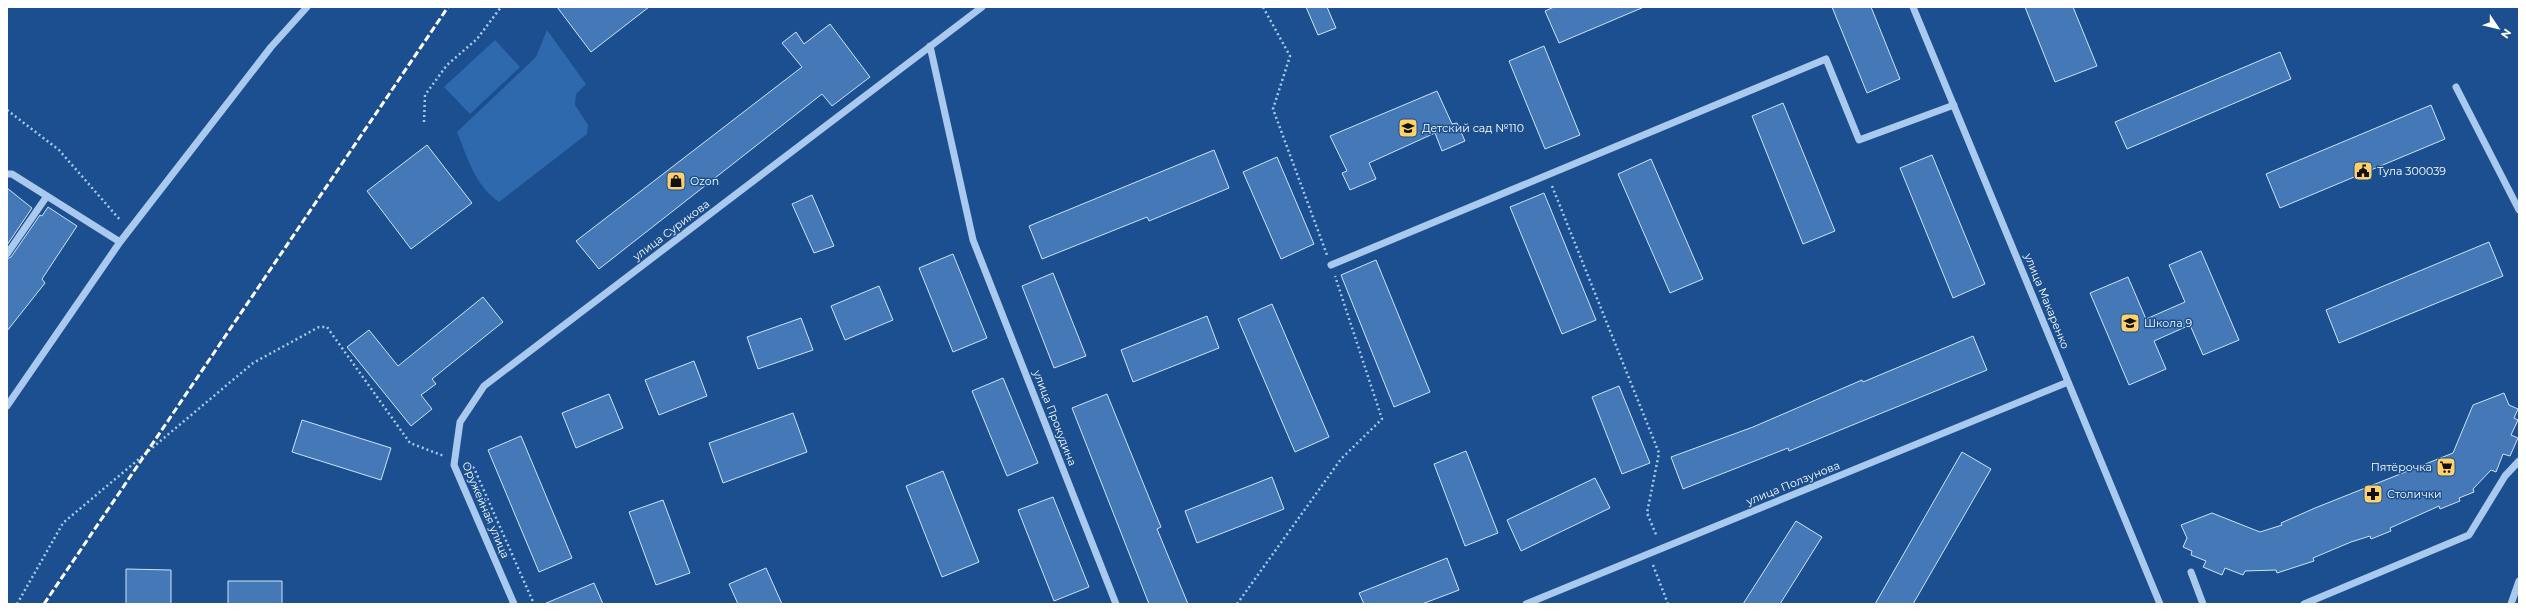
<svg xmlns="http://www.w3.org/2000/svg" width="2526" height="611" viewBox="0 0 2526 611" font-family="Montserrat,sans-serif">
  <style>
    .green { fill: #2e69ad }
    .building { fill: #4478b7; stroke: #cfe3fa }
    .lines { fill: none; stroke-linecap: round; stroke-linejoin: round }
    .path { stroke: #a9c9ee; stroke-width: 2.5; stroke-dasharray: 2 3; stroke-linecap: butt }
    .minor { stroke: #a9c9ee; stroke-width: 7 }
    .rail { stroke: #fff; stroke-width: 3; stroke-dasharray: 7 3; stroke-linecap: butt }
    .labels { text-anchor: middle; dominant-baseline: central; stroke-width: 3; stroke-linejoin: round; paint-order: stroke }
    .poi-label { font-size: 11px; fill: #fff; stroke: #1b4f8f; text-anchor: start }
    .street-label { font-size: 11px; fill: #fff; stroke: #1b4f8f }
  </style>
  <rect width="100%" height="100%" fill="#1b4f8f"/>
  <path class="green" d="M 547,30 L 586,84 L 576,94 L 575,105 L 588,125 L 587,134 L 499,202 C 475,185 468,159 457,132 L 536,57 Z
    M 495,40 L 520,67 L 470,114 L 444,87 Z"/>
  <path class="building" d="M 557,7 L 649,7 L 591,52 Z
    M 1306,7 L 1327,7 L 1336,28 L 1318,35 Z
    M 1554,7 L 1644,7 L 1559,43 L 1545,11 Z
    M 1832,7 L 1871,7 L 1900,79 L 1867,93 Z
    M 2025,7 L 2073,7 L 2097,66 L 2055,82 Z
    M 830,24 L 870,77 L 832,106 L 822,94 L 599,269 L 576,241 L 802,67 L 782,43 L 796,32 L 804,44 Z
    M 1544,46 L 1580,135 L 1545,149 L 1509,61 Z
    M 2280,52 L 2291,79 L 2127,149 L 2115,122 Z
    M 1437,91 L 1452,124 L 1457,123 L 1465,141 L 1442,151 L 1435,133 L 1369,163 L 1376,179 L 1350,190 L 1342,173 L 1347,171 L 1330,136 Z
    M 1783,103 L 1835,231 L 1803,244 L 1752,116 Z
    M 2431,105 L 2445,139 L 2280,208 L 2266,174 Z
    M 427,145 L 472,203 L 411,249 L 367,191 Z
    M 1214,150 L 1229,188 L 1149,221 L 1147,217 L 1042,259 L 1029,226 Z
    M 1932,155 L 1985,284 L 1953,298 L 1900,168 Z
    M 1277,157 L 1314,244 L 1281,259 L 1243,172 Z
    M 1651,159 L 1703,279 L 1670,293 L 1618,174 Z
    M 7,188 L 32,208 L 7,245 Z
    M 1544,193 L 1596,320 L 1562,334 L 1510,207 Z
    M 812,195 L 834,246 L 814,253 L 792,204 Z
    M 48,207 L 77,226 L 42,279 L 45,283 L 7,331 L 7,259 L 11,257 L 40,215 L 42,216 Z
    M 2489,242 L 2503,276 L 2339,343 L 2326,310 Z
    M 2201,251 L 2239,340 L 2203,355 L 2190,325 L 2154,341 L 2166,369 L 2129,385 L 2090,293 L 2128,277 L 2146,319 L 2185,302 L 2169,265 Z
    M 953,254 L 987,338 L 953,352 L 919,268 Z
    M 1376,260 L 1430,392 L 1394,407 L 1341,275 Z
    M 1053,273 L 1086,356 L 1054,368 L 1022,286 Z
    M 879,286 L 893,320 L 845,340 L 831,306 Z
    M 483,297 L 503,322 L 432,379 L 436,384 L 421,395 L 432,409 L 411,426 L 347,347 L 369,330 L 398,366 Z
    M 1272,304 L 1329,437 L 1295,452 L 1238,319 Z
    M 1207,316 L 1219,348 L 1133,382 L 1121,350 Z
    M 801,318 L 813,350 L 758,369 L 747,337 Z
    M 1973,336 L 1987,370 L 1789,451 L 1788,448 L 1683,489 L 1671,457 L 1753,427 L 1862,380 L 1863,382 Z
    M 694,361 L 707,396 L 659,415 L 645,380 Z
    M 1003,378 L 1038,463 L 1007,476 L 972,391 Z
    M 1619,386 L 1650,463 L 1622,474 L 1592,397 Z
    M 2504,393 L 2509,405 L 2518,409 L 2514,418 L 2518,420 L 2511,435 L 2518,438 L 2510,456 L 2503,454 L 2496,472 L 2491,470 L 2473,489 L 2474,492 L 2459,498 L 2460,501 L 2440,509 L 2439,506 L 2390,528 L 2391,531 L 2371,539 L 2370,536 L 2351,542 L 2313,558 L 2314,561 L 2277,573 L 2276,570 L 2245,571 L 2243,575 L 2225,568 L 2222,575 L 2203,567 L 2206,561 L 2191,555 L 2192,551 L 2183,547 L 2187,538 L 2181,525 L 2212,513 L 2260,532 L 2282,525 L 2281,523 L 2315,508 L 2453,453 L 2473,405 Z
    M 609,394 L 623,428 L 576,448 L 562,413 Z
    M 1107,394 L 1161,527 L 1157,529 L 1188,604 L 1149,604 L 1072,408 Z
    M 793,413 L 807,452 L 723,483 L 709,443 Z
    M 302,420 L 391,448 L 381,480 L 292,452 Z
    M 521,436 L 572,558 L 539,572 L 488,450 Z
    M 1466,451 L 1498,533 L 1465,546 L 1434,464 Z
    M 1962,452 L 1991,469 L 1913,604 L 1875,604 Z
    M 943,471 L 979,562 L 942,577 L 906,486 Z
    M 1272,477 L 1284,509 L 1197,543 L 1185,511 Z
    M 1595,478 L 1610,508 L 1521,551 L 1507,520 Z
    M 1053,497 L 1089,587 L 1054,601 L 1018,510 Z
    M 663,500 L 690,573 L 656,585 L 629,512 Z
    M 1796,521 L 1822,537 L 1780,604 L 1743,604 Z
    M 1447,558 L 1459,590 L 1422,604 L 1364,604 L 1359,593 Z
    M 766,568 L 782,604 L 738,604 L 729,584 Z
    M 126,569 L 171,570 L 171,604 L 126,604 Z
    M 228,581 L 282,581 L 282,604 L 228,604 Z
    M 594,583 L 603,604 L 544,604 Z"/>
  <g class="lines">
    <path class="path" d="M 1263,7 L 1290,56 L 1273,109 L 1327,255
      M 7,110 L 59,150 L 121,221
      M 424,122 L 425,95 L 447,65 L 477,39 L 501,7
      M 1552,186 L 1659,453 L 1647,513 L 1657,537
      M 468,465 L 474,468 L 534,604
      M 1653,565 L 1668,604
      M 17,604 L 63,523 L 253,363 L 319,327 L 327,327 L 410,443 L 444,456
      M 1237,604 L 1341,459 L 1382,419 L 1335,276"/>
    <path class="minor" d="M 1913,7 L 2160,604
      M 930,46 L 973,240 L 1116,604
      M 2456,87 L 2519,210
      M 7,174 L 12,174 L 120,242
      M 7,254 L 47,196
      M 1331,265 L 1826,59 L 1859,140 L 1954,105
      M 7,406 L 120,242 L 271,47 L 307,7
      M 2191,572 L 2203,604
      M 514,604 L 454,465 L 460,422 L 484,386 L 982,7
      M 1526,604 L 2068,382
      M 2304,604 L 2469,535 L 2505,476 L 2519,461
      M 2511,604 L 2519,581"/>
    <path class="rail" d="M 44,604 L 448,7"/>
  </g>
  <defs>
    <symbol id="school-square" viewBox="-11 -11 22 22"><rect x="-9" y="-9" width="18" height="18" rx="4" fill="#ffd166" stroke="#1b4f8f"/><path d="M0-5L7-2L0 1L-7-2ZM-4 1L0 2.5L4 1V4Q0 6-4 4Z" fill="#111"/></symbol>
    <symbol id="civic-square" viewBox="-11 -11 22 22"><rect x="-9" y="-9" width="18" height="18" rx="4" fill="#ffd166" stroke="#1b4f8f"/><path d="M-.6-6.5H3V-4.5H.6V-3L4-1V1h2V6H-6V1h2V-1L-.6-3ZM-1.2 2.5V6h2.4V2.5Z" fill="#111"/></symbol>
    <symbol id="shop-square" viewBox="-11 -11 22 22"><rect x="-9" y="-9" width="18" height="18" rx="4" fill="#ffd166" stroke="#1b4f8f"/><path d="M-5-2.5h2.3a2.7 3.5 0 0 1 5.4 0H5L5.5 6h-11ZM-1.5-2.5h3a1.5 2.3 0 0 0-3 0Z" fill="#111"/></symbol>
    <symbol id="supermarket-square" viewBox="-11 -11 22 22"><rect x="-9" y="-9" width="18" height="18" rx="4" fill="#ffd166" stroke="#1b4f8f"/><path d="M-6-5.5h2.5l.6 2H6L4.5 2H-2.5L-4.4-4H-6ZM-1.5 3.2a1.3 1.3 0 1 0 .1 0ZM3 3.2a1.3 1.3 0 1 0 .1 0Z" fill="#111"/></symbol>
    <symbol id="pharmacy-square" viewBox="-11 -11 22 22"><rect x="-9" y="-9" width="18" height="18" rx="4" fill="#ffd166" stroke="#1b4f8f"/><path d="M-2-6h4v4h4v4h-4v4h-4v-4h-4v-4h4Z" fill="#111"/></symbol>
  </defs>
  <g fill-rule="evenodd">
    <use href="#school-square" x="1397" y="117" width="22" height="22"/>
    <use href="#civic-square" x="2352" y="160" width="22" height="22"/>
    <use href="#shop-square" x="665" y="170" width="22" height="22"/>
    <use href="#school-square" x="2119" y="312" width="22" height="22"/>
    <use href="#supermarket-square" x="2435" y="456" width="22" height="22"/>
    <use href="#pharmacy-square" x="2362" y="483" width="22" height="22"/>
  </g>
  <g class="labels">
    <g class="poi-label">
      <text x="1422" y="128">Детский сад №110</text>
      <text x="2377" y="171">Тула 300039</text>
      <text x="690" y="181">Ozon</text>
      <text x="2144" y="323">Школа 9</text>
      <text x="2432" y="467" text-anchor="end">Пятёрочка</text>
      <text x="2387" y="494">Столички</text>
    </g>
    <g class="street-label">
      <text transform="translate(671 230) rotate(-37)">улица Сурикова</text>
      <text transform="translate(2047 301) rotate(68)">улица Макаренко</text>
      <text transform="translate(1055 418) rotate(69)">улица Прокудина</text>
      <text transform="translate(1793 483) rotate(-22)">улица Ползунова</text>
      <text transform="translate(486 510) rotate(67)">Оружейная улица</text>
    </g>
  </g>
  <rect width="2526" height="611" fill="none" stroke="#ffffff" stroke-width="16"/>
  <g transform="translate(2498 28) rotate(125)" stroke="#1b4f8f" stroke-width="3" paint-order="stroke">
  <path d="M0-3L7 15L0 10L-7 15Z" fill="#ffffff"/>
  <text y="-6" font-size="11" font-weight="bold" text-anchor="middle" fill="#ffffff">N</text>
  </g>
</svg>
